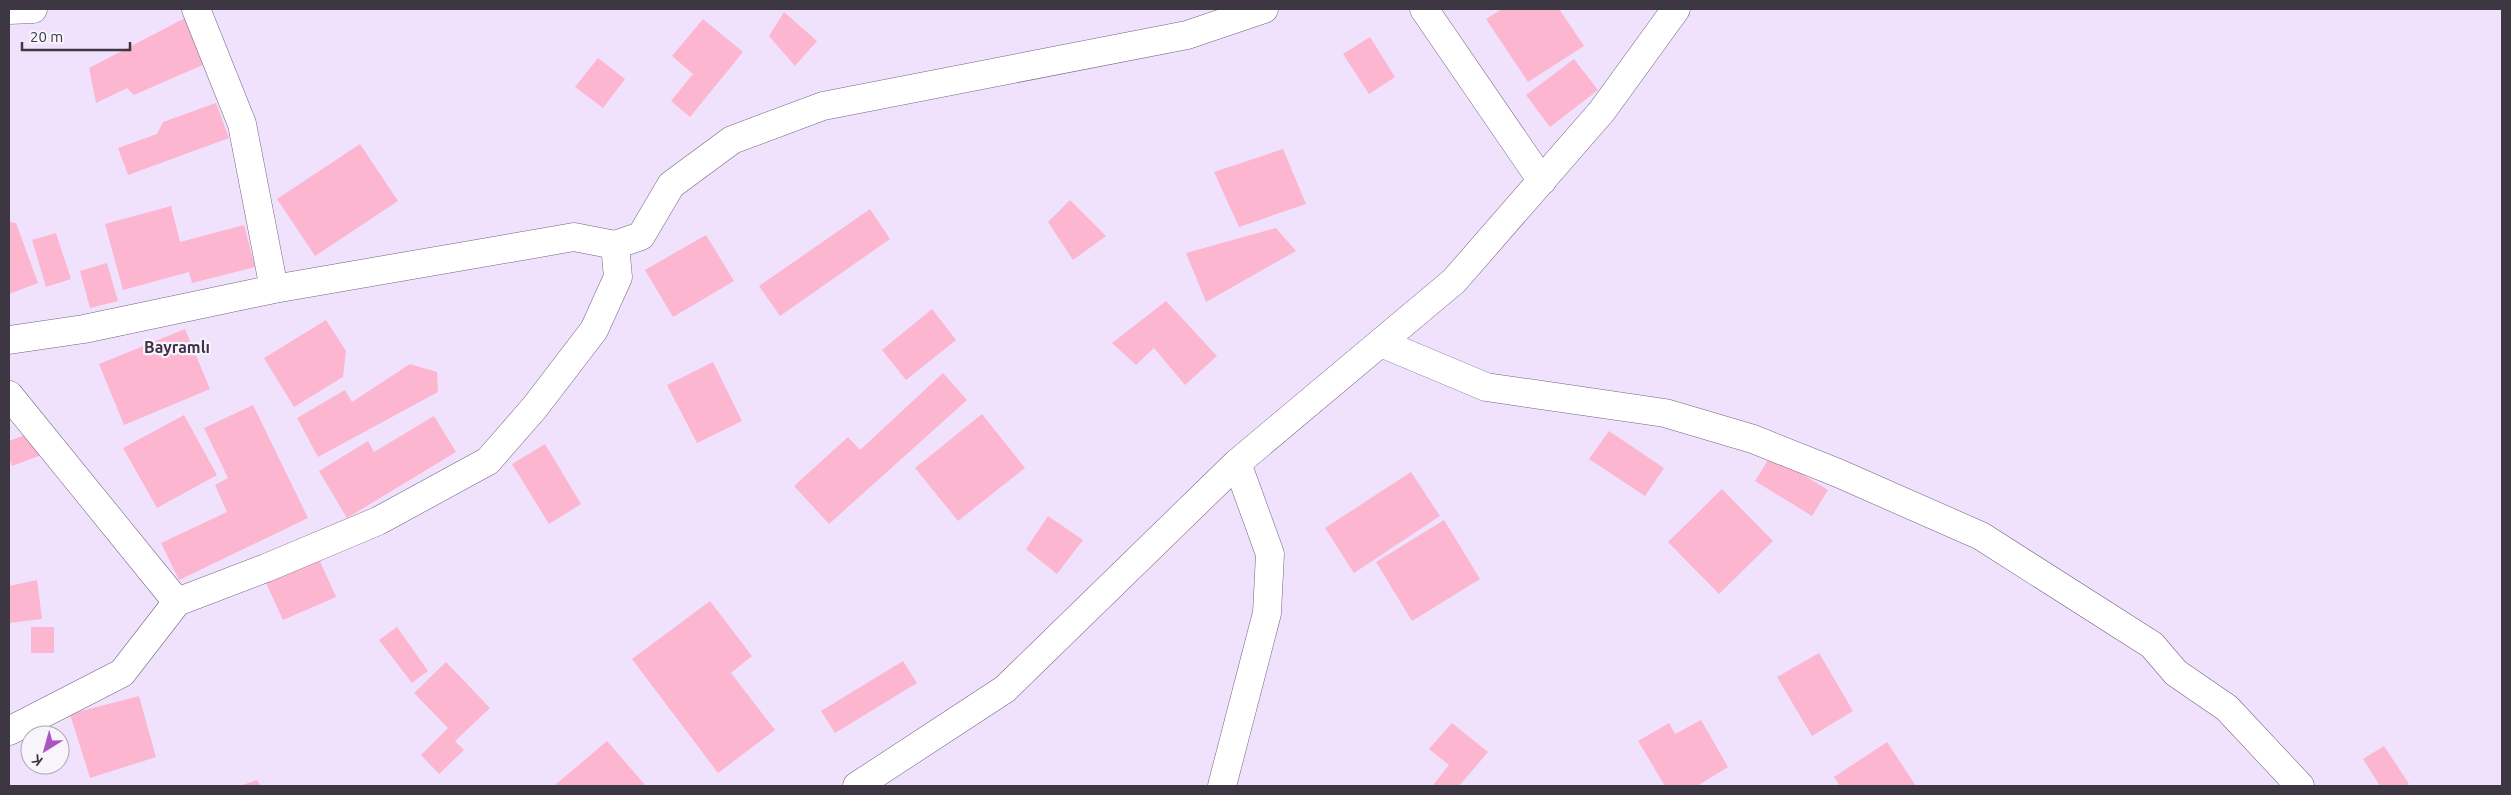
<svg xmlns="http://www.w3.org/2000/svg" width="2511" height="795" viewBox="0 0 2511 795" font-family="Ubuntu,sans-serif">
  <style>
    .building { fill: #fcb6d0 }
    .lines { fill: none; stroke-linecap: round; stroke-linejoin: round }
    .street-casing { stroke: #72637e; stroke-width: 29 }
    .street { stroke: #fff; stroke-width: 28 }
    .labels { text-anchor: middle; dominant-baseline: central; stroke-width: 4.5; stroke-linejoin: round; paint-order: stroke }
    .quarter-label { font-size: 16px; font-weight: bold; fill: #40324b; stroke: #f7f4fb }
  </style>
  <rect width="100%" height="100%" fill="#f0e2fc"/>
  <path class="building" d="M 1502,9 L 1559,9 L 1584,46 L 1528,82 L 1486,19 Z
    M 784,12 L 817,41 L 795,66 L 769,36 Z
    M 187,17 L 207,63 L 134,95 L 127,88 L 96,103 L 89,68 Z
    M 703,19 L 743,52 L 690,117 L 671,101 L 693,74 L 672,56 Z
    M 1370,37 L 1395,77 L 1369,94 L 1343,54 Z
    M 598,58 L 625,79 L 603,108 L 575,87 Z
    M 1574,59 L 1598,90 L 1550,127 L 1526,95 Z
    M 216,103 L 229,138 L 128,175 L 118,148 L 157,134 L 163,122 Z
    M 360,144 L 398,201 L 315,256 L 277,199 Z
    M 1283,149 L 1306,204 L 1239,227 L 1214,172 Z
    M 1070,200 L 1106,236 L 1073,260 L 1048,222 Z
    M 171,206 L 180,242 L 244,225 L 255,267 L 192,283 L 189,272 L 123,290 L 105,224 Z
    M 870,209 L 890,239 L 780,316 L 759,286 Z
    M 9,222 L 16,223 L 38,283 L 9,294 Z
    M 1276,228 L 1296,251 L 1206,302 L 1186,253 Z
    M 56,233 L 71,279 L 46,287 L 32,240 Z
    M 706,235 L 734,281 L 673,317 L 645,270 Z
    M 107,263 L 118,301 L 90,308 L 80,271 Z
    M 1166,301 L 1217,356 L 1185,385 L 1154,348 L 1136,365 L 1112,343 Z
    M 932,309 L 956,340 L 906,380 L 882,350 Z
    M 326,320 L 346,351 L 343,377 L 294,407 L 264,358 Z
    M 185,329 L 210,389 L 124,425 L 99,364 Z
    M 713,362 L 742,421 L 697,443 L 667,385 Z
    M 410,364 L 437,372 L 438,392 L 318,457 L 297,418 L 345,390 L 352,402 Z
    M 943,373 L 967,400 L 829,524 L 794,486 L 848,437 L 860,450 Z
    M 253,405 L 308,518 L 179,580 L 161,543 L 227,512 L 215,485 L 228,478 L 204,428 Z
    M 982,414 L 1025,468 L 958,521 L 915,468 Z
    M 184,415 L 217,475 L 157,508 L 123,448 Z
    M 434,416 L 456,452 L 347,518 L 319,471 L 368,441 L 374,452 Z
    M 1609,431 L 1664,468 L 1645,496 L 1589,459 Z
    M 30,433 L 47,453 L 12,466 L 9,457 L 9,441 Z
    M 545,444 L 581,504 L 549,524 L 512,464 Z
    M 1771,455 L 1828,490 L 1812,516 L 1755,481 Z
    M 1411,472 L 1440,516 L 1354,573 L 1325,528 Z
    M 1722,489 L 1773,541 L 1719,594 L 1668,542 Z
    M 1048,516 L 1083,540 L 1057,574 L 1026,549 Z
    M 1444,520 L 1480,579 L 1412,621 L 1376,562 Z
    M 319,559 L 336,597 L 283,620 L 266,583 Z
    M 37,580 L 42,619 L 9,623 L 9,586 Z
    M 710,601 L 752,656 L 731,673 L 775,730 L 718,773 L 632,659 Z
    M 31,627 L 54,627 L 54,653 L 31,653 Z
    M 397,627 L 428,671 L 412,683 L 379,640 Z
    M 1819,653 L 1853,711 L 1812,736 L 1777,677 Z
    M 903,661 L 917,683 L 835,733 L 821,711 Z
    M 446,662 L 490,708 L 455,741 L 464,750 L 439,774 L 421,755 L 448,728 L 414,693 Z
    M 139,696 L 156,757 L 90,778 L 70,714 Z
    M 1701,720 L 1728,767 L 1697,786 L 1665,786 L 1638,741 L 1669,723 L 1675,734 Z
    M 1452,723 L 1488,752 L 1459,786 L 1435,786 L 1433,785 L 1449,765 L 1429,749 Z
    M 607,741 L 646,786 L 556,786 L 555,785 Z
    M 1887,742 L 1916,786 L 1840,786 L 1834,777 Z
    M 2384,746 L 2409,784 L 2405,786 L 2380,786 L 2363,759 Z
    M 257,780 L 261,786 L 240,786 Z"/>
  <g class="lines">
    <defs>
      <path id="street" d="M 196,9 L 242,124 L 274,289
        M 1424,9 L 1542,181
        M 9,10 L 33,9
        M 9,340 L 84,329 L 274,289 L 574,237 L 615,245
        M 1381,343 L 1486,387 L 1665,413 L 1753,439 L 1838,473 L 1981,536 L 2152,645 L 2176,673 L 2227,708 L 2300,786
        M 9,395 L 177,602
        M 9,731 L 122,673 L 177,602 L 266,568 L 378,521 L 488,461 L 535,407 L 594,330 L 618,277 L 615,245 L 641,236 L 671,185 L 732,140 L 823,106 L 1187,35 L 1264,9
        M 857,786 L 1005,689 L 1237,463 L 1454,281 L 1602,111 L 1676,9
        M 1222,786 L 1267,613 L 1270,554 L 1237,463"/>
    </defs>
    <use href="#street" class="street-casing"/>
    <use href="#street" class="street"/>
  </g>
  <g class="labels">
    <g class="quarter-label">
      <text x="177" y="347">Bayramlı</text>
    </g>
  </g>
  <rect width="2511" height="795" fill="none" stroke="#3d3643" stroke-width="20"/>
  <g transform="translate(45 750) rotate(217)"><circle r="24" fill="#f7f4fb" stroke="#ada8b1"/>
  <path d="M0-4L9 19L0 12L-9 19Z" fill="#ad54c0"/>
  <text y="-8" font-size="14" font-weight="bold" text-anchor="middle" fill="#3d3643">K</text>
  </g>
  <path d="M22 42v8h108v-8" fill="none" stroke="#3d3643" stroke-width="2.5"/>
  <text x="30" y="42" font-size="15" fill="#3d3643" stroke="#f7f4fb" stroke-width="4" paint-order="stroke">20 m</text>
</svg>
